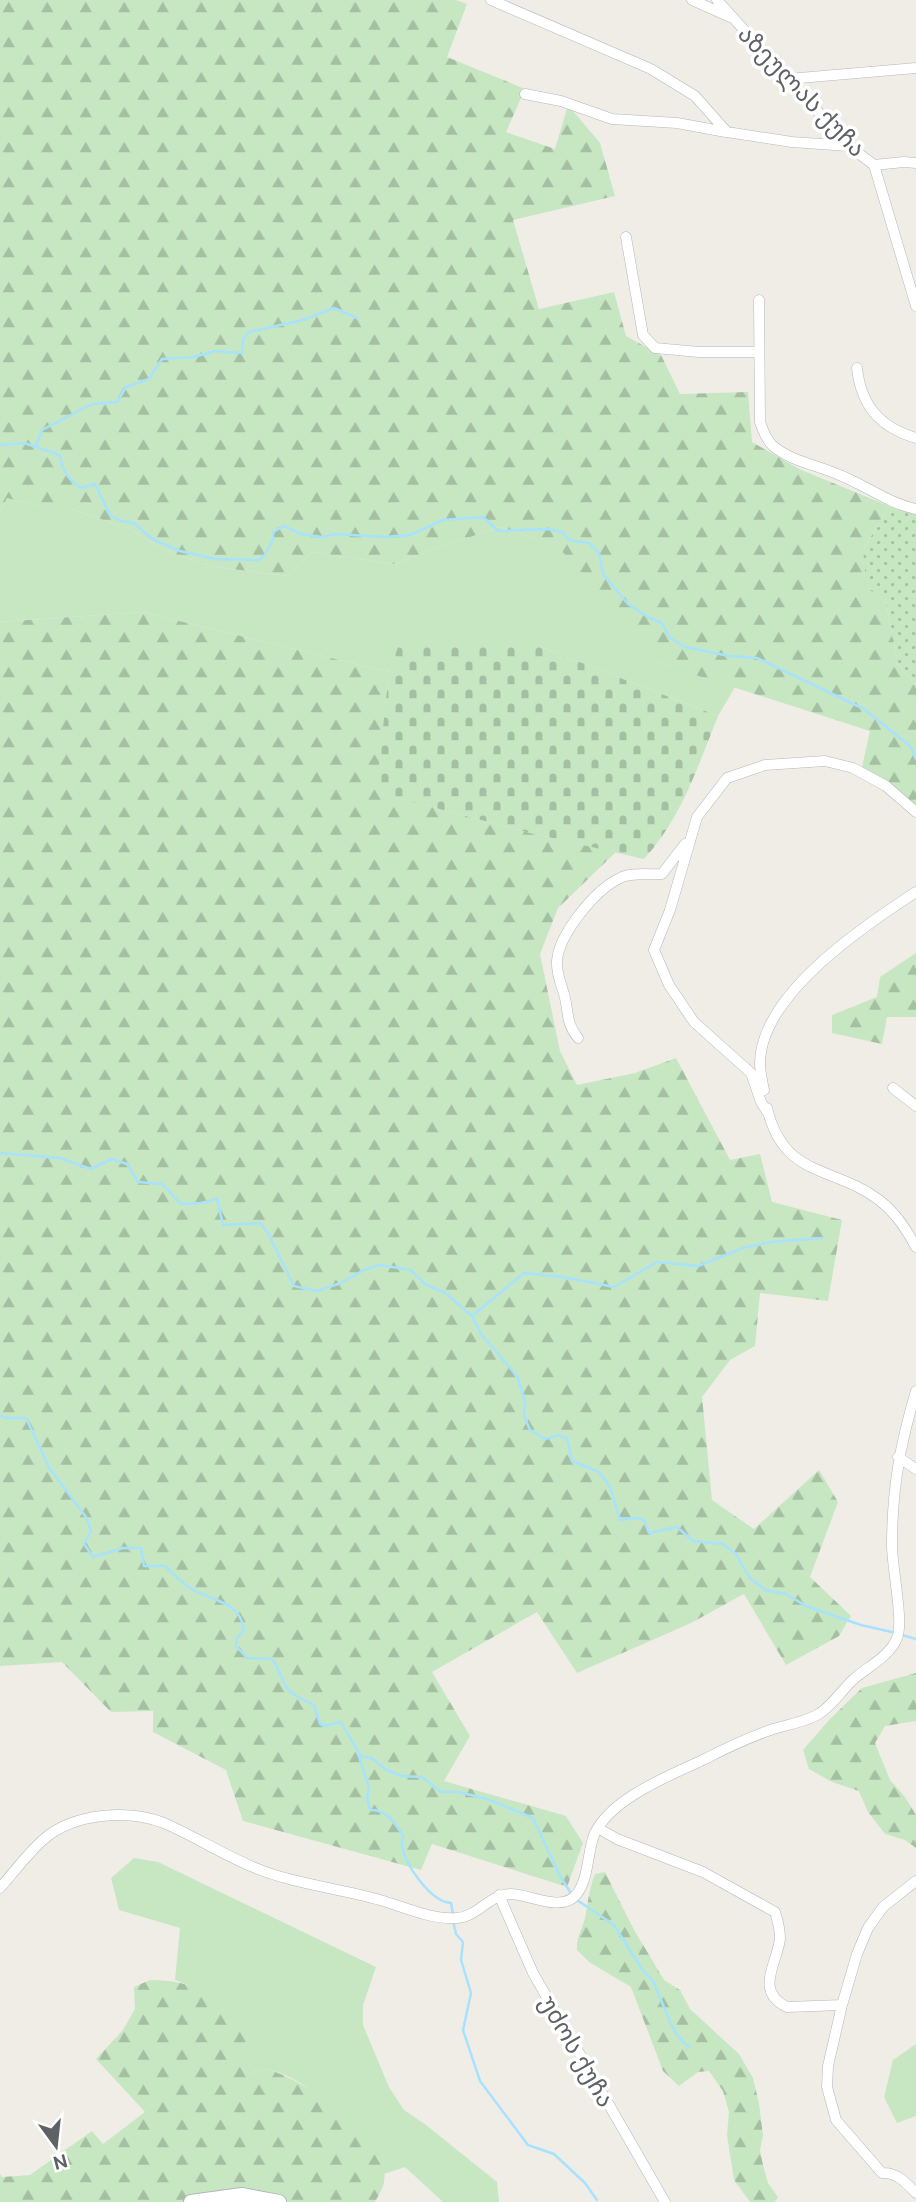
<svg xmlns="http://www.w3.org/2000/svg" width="916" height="2202" viewBox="0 0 916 2202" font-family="Ubuntu,'Noto Sans Georgian',sans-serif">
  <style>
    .grass { fill: #c7e7c3 }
    .forest { fill: url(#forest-firs) }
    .cemetery { fill: url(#cemetery-stones) }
    .park { fill: url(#park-dots) }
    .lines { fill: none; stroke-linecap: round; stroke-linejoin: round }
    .stream { stroke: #a7e2fe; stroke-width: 2.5 }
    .minor-casing { stroke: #b3b7bb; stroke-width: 11 }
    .secondary-casing { stroke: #b2b6bb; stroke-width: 16 }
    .minor { stroke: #fff; stroke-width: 10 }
    .secondary { stroke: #fff; stroke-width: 14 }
    .labels { text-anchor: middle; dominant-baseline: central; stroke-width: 7; stroke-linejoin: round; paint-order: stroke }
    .street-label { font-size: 24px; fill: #5e6266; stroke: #fff }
  </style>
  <defs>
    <pattern id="forest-firs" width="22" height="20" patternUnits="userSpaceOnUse" patternTransform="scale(1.75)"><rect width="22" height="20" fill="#c7e7c3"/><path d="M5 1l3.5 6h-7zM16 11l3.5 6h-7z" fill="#a5bfa2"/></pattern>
    <pattern id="cemetery-stones" width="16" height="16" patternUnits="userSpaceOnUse" patternTransform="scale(1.75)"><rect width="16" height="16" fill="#c7e7c3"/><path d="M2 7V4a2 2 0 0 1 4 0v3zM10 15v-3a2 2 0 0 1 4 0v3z" fill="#a5bfa2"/></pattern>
    <pattern id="park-dots" width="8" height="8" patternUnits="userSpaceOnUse" patternTransform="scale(1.75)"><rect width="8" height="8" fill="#c7e7c3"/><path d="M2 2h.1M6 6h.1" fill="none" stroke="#a5bfa2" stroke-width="1.8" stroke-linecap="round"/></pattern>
  </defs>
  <rect width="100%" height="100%" fill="#f0ede6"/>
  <path class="grass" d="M 7,498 L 43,508 L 68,508 L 127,528 L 171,553 L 215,567 L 289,576 L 312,552 L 393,564 L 499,527 L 557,544 L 655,662 L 735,687 L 718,716 L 541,647 L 399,647 L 389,672 L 142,612 L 0,622 L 0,512 Z
    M 134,1858 L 158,1862 L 376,1967 L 363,2005 L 363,2025 L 389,2087 L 404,2110 L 426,2125 L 497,2182 L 499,2202 L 443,2202 L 405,2167 L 384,2174 L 382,2160 C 353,2131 312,2078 269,2070 C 263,2069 254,2072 248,2073 L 234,2063 L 196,1988 L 175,1980 L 180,1928 L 119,1910 L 111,1878 Z
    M 916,2044 L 916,2116 L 897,2123 L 884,2097 L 893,2060 Z"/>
  <path class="forest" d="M 0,0 L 456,0 L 467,4 L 447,57 L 525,89 L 506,132 L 555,149 L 568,105 L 600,143 L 615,196 L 513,220 L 539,309 L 614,292 L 626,336 L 661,355 L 680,394 L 748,392 L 752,442 L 799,469 L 889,506 L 863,550 L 885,597 L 898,665 L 916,685 L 916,806 L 899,790 L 862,767 L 870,731 L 655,662 L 556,544 L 499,527 L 393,564 L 312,552 L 289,576 L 215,567 L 171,553 L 127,528 L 68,508 L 43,508 L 7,498 L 0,512 Z
    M 142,612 L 389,672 L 377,792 L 526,832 L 616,852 L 558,908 L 540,954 L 560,1051 L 577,1085 L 635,1073 L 676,1058 L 730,1160 L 760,1154 L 772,1202 L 842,1220 L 828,1301 L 760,1293 L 755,1346 L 730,1360 L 702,1397 L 712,1500 L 754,1529 L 819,1470 L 838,1502 L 810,1577 L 851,1616 L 839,1636 L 786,1665 L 744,1594 L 691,1623 L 577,1673 L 537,1612 L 432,1672 L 470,1736 L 444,1781 L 566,1816 L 583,1843 L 567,1887 L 432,1844 L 421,1870 L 243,1821 L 226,1770 L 153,1732 L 153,1711 L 111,1712 L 62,1662 L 0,1666 L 0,622 Z
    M 916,953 L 916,1017 L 887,1017 L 882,1044 L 832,1033 L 832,1015 L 877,997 L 880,977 Z
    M 916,1673 L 916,1721 L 885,1726 L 875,1743 L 890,1780 L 905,1797 L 916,1815 L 916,1848 L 905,1840 L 885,1834 L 868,1812 L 859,1791 L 832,1782 L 809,1769 L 803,1750 L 830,1719 L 862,1688 Z
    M 605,1872 L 633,1928 L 664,1980 L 680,1990 L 690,2009 L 739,2054 L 753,2078 L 759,2103 L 763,2136 L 760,2150 L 763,2165 L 768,2183 L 778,2197 L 775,2202 L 750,2202 L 734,2180 L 727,2135 L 729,2112 L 723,2091 L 709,2071 L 698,2072 L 679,2086 L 663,2071 L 631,1987 L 589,1962 L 577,1950 C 576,1938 582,1930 585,1918 C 588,1903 589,1889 595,1874 Z
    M 150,1980 C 197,1980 223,1998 250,2035 L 235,2063 L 248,2073 C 254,2072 263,2069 269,2070 C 289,2074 370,2122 377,2140 C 382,2151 386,2170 384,2182 C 383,2189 378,2196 375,2202 L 0,2202 L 0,2174 L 2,2177 L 30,2175 L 92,2131 L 103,2144 L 145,2112 L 96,2059 L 123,2030 L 135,2009 L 134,1987 Z"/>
  <path class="cemetery" d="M 398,647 L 541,647 L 718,716 C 698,766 681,819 644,859 L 526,832 L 376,792 L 389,672 Z"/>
  <path class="park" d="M 889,506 L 916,512 L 916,685 L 898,665 L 885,597 L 867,589 L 863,550 Z"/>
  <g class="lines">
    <path class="stream" d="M 0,445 L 24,443 L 60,455 C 61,469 69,481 81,488 L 95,484 L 110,515 L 121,521 L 134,523 L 152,539 L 180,551 L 215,559 L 258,560 L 264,556 L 273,540 L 273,532 L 284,526 L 301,534 L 322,537 L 335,534 L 385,537 L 410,535 L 443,520 L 483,517 L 498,531 L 549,529 L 562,532 L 569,540 L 589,543 L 599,553 L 603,574 L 628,604 L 648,617 L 662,623 L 670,638 L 685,647 L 729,656 L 757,658 L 864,709 L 910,746 L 916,759
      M 36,446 L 42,430 L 92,404 L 117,402 L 126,387 L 149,379 L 162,359 L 194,357 L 214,351 L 242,353 L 243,339 L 249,332 L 303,320 L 334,308 L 357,318
      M 0,1153 L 60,1158 L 91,1169 L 112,1159 L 127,1164 L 138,1182 L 162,1184 L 181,1204 L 201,1203 L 217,1199 L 223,1225 L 260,1223 L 268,1233 L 294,1286 L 317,1291 L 341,1283 L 364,1270 L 380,1265 L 411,1270 L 426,1285 L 444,1292 L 472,1316 L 481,1334 L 517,1376 L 525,1401 L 524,1416 L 530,1430 L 545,1439 L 558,1435 L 567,1438 L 572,1461 L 599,1472 L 610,1487 L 620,1520 L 636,1518 L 644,1520 L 649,1533 L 677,1527 L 693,1541 L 723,1544 L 736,1554 L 749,1577 L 765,1590 L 786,1594 L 806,1606 L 861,1625 L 896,1633
      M 472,1316 L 524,1273 L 563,1277 L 614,1287 L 657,1262 L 698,1266 L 743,1248 L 771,1242 L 822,1238
      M 0,1415 L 6,1418 L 26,1418 L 50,1469 L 86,1517 L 91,1531 L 84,1544 L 93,1557 L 123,1548 L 141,1548 L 144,1566 L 165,1566 C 173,1573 181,1582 190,1588 C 210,1601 240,1600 244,1630 L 237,1638 L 236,1646 L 247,1658 L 272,1659 C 279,1668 280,1676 285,1685 C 291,1695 304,1700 314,1705 L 320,1724 L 325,1726 L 341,1722 L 357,1750 L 369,1788 L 367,1798 L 370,1810 C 388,1810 393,1822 403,1835 C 403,1839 401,1843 402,1846 C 405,1865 431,1902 451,1903 L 453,1914
      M 902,1635 L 916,1639
      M 359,1755 L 373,1759 L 385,1769 L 401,1776 L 422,1777 L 441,1792 L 459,1792 L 487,1799 L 533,1818 L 560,1876 L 572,1895
      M 577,1900 L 614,1925 L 641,1968 L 653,1981 L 671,2024 L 679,2038 L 689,2047
      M 453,1921 L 456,1934 L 463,1942 L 461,1960 L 471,1993 L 463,2030 L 480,2081 L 528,2145 L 554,2154 L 585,2183 L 597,2200"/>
    <defs>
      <path id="minor" d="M 491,0 L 651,69 L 695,96 L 727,132 L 792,142 L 849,146
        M 692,0 L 730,17
        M 717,0 L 849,146 L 874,165 L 916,306
        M 788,79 L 916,68
        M 525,94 L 561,101 L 612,119 L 677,123 L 726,132
        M 874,165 L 904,162 L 916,163
        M 626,237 L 643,335 L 655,348 L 699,352 L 759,352
        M 759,300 L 760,422 C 763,430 766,440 773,446 C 791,461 816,465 837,474 C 864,484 887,503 916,509
        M 857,368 C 861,405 879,427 916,438
        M 578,1038 C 566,1023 569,1015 565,998 C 562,985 556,975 557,961 C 559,934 595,890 620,878 C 630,872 650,875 662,874 L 685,844
        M 893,1088 L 916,1106
        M 764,1090 C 762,1081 760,1072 760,1063 C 761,994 863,927 916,892
        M 767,1108 C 784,1179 833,1165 879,1200 C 896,1213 906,1229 916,1247
        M 768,1113 L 761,1102 L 751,1073 L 694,1022 L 669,985 L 654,950 L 670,910 L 697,817 L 727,778 L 765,765 L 825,761 L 853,768 L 886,786 L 916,812
        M 898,1457 L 916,1469
        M 598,1828 L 617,1839 L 703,1872 L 775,1912 C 778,1921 780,1929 780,1939 C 777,1964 754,1991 787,2007 L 842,2005
        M 916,1881 L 883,1907 L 868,1928 L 857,1954 L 842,2005 L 828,2066 L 827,2087 L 836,2120 L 882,2173 C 897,2172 906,2183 916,2193
        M 0,1888 C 14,1872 28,1853 44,1839 C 74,1813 128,1809 164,1823 C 194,1836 222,1854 253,1867 C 293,1884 338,1888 380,1900 C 404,1907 432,1920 457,1918 C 477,1917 489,1895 510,1894 C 529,1894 558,1911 574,1897 C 589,1883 587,1853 594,1835 C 611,1797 672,1775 707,1758 C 728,1747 750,1737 773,1729 C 787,1725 804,1722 817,1715 C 832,1707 842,1689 855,1678 C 869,1666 890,1656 897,1638 C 904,1623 892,1567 892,1546 C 892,1489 900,1445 916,1391
        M 499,1895 L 533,1973 L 665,2202"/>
      <path id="secondary" d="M 191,2202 L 242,2195 L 279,2202"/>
    </defs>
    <use href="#minor" class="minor-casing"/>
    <use href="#secondary" class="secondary-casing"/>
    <use href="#minor" class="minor"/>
    <use href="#secondary" class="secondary"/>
  </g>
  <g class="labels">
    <g class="street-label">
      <text transform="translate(802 91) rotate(46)">აზეულას ქუჩა</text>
      <text transform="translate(577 2051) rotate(60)">უძოს ქუჩა</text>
    </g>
  </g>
  <g transform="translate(56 2146) rotate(165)" stroke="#ffffff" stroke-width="5" paint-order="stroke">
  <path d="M0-5L12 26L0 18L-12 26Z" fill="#5e6266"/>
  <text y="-10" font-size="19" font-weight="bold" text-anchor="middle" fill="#5e6266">N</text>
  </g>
</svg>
